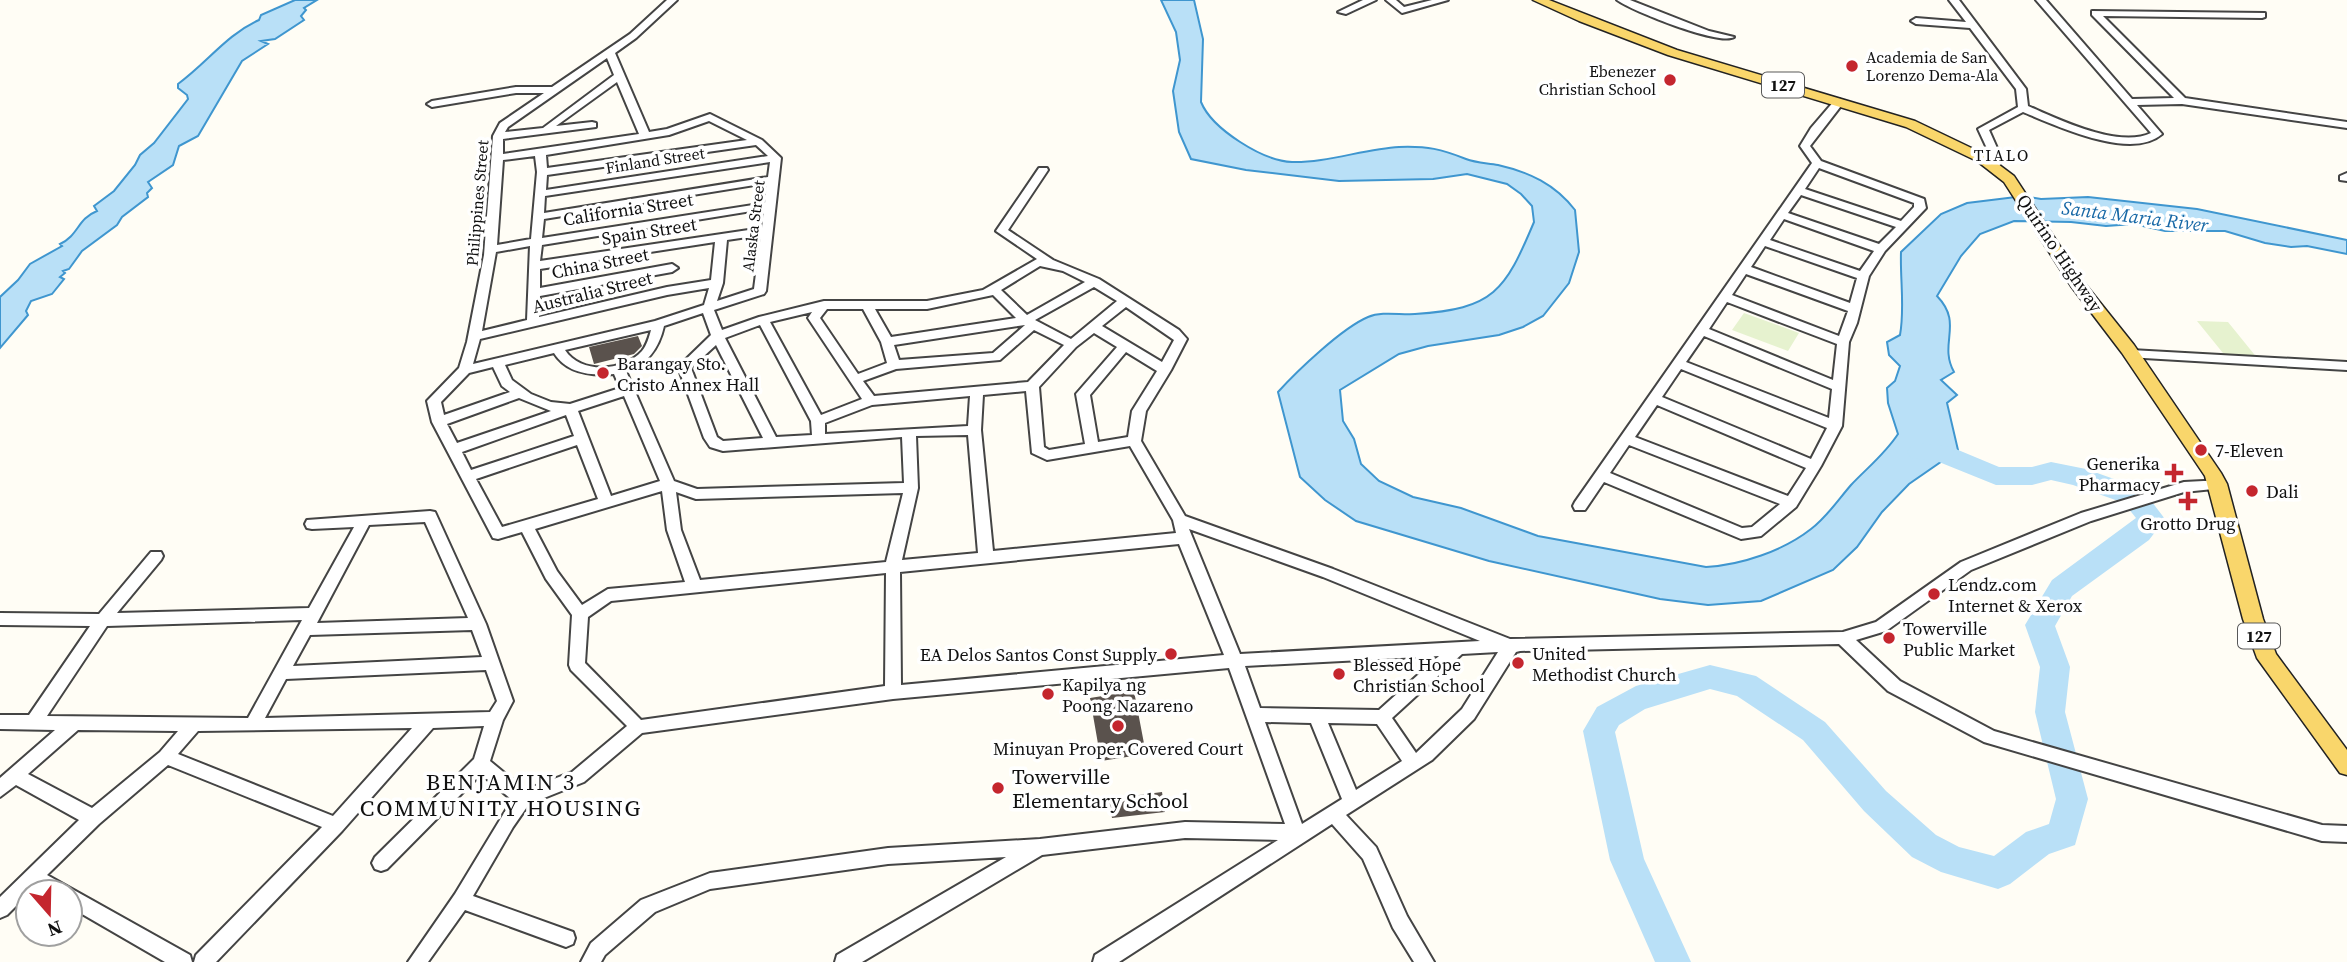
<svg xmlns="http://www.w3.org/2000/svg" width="2347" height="962" viewBox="0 0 2347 962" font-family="'Source Serif 4',serif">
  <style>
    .pitch { fill: #e6f2cf }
    .water { fill: #b9e0f7; stroke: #3f96cf; stroke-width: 2 }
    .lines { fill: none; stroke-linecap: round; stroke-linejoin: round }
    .river { fill: #b9e0f7; fill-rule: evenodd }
    .building { fill: #5a524d }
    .minor-casing { stroke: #444; stroke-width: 4 }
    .major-casing { stroke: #222; stroke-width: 3 }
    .minor { fill: #fff; fill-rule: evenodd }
    .major { fill: #f9d66b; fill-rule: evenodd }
    .poi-dot { fill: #c4262e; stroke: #fff; stroke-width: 2.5 }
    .labels { text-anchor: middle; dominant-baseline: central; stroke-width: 7; stroke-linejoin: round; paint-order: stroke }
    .far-poi-label { font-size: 16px; fill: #111; stroke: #fff; text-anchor: start }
    .shield { fill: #fff; stroke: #585858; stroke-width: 2 }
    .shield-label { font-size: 16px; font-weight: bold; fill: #111 }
    .far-neighbourhood-label { font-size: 16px; letter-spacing: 2px; fill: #111; stroke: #fff }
    .far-street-label { font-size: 16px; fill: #111; stroke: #fff }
    .street-label { font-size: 18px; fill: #111; stroke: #fff }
    .poi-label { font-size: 18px; fill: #111; stroke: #fff; text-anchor: start }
    .water-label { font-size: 19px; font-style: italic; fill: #1768a6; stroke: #fff }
    .near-poi-label { font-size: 21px; fill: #111; stroke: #fff; text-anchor: start }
    .near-neighbourhood-label { font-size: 23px; letter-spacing: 2px; fill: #111; stroke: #fff }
  </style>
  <rect width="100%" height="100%" fill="#fffdf5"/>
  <path class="pitch" d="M 1744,313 L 1799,333 L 1788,351 L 1732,330 Z
    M 2197,321 L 2228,322 L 2258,359 L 2227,358 Z"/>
  <path class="water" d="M 295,0 L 317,0 L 304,8 L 306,10 L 301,16 L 304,20 L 275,39 L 261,41 L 268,44 L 242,61 L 198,136 L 179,146 L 173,165 L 148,182 L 152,188 L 147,193 L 148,197 L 122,217 L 117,225 L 82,251 L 69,269 L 63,271 L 65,273 L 60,277 L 64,279 L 52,294 L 31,301 L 26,311 L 28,315 L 0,348 L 0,297 L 18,280 L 30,264 L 62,246 L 60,244 C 79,235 77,219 97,211 L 94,206 L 114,191 L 135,165 L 140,155 L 154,143 L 188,99 L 187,95 L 178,88 L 178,84 C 209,61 226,35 259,20 L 261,15 Z
    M 1161,0 L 1194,0 L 1203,39 L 1201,102 C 1212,129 1263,161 1292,162 C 1325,163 1365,149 1399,147 C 1428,146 1441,149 1466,159 C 1476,163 1488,163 1498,165 C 1529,172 1555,184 1575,210 L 1579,252 L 1569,283 L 1543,316 L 1523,327 L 1499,335 L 1428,346 L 1399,354 L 1340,390 L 1343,421 L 1354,439 L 1361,464 L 1379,481 L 1413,497 L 1461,508 L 1538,536 L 1706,567 C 1741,565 1783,551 1811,529 C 1827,517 1838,500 1851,485 C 1867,468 1885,454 1898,434 L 1888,403 L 1887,388 L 1895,381 L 1900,366 L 1889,355 L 1887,342 L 1900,335 C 1905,308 1900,280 1901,252 L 1941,214 L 1967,203 L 2024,196 L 2041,199 L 2088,197 L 2197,209 L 2347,240 L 2347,254 L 2307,246 L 2291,247 L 2265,243 L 2225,231 L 2165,231 L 2134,224 L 2106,226 L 2071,222 L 2014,221 L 1980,234 L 1961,256 L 1937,296 C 1964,324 1938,343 1954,372 L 1941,380 L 1957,395 L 1947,403 L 1958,450 L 1909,484 L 1882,512 L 1857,547 L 1833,570 L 1761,601 L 1708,605 L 1660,599 L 1489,561 L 1356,521 L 1325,500 L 1300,477 L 1278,392 C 1297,371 1342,328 1368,317 C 1382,311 1400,315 1415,314 C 1494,309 1505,291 1534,222 L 1532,206 L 1521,194 L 1507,184 L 1467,174 L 1433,179 L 1339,181 L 1246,170 L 1191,159 L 1179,132 L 1173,91 L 1180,60 L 1176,32 Z"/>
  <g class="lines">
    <path class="river" d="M 1920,443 L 1951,447 L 1999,467 L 2032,467 L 2051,462 L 2086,469 L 2142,489 L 2165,519 L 2149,540 L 2072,596 L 2055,626 L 2070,667 L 2065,712 L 2088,799 L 2075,845 L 2049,854 L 2010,884 L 1998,889 L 1941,872 L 1912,857 L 1864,811 L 1803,740 L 1737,696 L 1710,689 L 1645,709 L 1619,725 L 1615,732 L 1644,859 L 1691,962 L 1655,962 L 1610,860 L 1583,731 L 1597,707 L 1636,686 L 1710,665 L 1756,676 L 1825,722 L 1886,791 L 1936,835 L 1959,847 L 1994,856 L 2026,832 L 2049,824 L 2056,799 L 2035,712 L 2040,667 L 2025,625 L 2052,580 L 2136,518 L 2124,503 L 2073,485 L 2051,480 L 2032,485 L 1996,485 L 1939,462 L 1911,458 L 1907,452 L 1911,446 Z"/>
  </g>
  <path class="building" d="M 638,336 L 642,346 L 634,354 L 594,364 L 589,347 Z
    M 1134,691 L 1146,754 L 1101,761 L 1090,698 Z
    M 1162,792 L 1165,812 L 1112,818 L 1109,799 Z"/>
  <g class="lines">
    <defs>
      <path id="minor" d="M 667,0 L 677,0 L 636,38 L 615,53 L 649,132 L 667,129 L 710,114 L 762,140 L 781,158 L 766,291 L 764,294 L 714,310 L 722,330 L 759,317 L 824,301 L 927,301 L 983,290 L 1037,259 L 996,231 L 1039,168 L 1047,168 L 1048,170 L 1008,230 L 1053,260 L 1099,279 L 1179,330 L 1187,339 L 1171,370 L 1146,411 L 1141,441 L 1185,516 L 1333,569 L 1510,639 L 1843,632 L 1876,622 L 1961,562 L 2081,513 L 2184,482 L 2223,480 L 2225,484 L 2223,488 L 2184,492 L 2091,521 L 1971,570 L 1886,631 L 1856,640 L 1900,681 L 1994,731 L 2322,825 L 2347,826 L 2347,842 L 2322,841 L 1984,742 L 1888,691 L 1839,644 L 1520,651 L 1516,652 L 1474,719 L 1432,760 L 1346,815 L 1376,847 L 1407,916 L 1434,962 L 1414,962 L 1393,928 L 1363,859 L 1332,824 L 1119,962 L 1093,962 L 1095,955 L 1278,840 L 1185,838 L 1042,855 L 862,962 L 835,962 L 837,955 L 1006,857 L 888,864 L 710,889 L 655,912 L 605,955 L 601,962 L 581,962 L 591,943 L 641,900 L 710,873 L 888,848 L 1040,839 L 1185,822 L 1285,824 L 1229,668 L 893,699 L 642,733 L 584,782 L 529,804 L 513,827 L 473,896 L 573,932 L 575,938 L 573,944 L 566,947 L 465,910 L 428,962 L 408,962 L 455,894 L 512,800 L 481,774 L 387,869 L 381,871 L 375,869 L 372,863 L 375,857 L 474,759 L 484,726 L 433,728 L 342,831 L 216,962 L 194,962 L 196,955 L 322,827 L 168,765 L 99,824 L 47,875 L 190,955 L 192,962 L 165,962 L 70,907 L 70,892 L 43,892 L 34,888 L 7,915 L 0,918 L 0,897 L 79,820 L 16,785 L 0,797 L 0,778 L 55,730 L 0,729 L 0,715 L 29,715 L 90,626 L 0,625 L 0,613 L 99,614 L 151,552 L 161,552 L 163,556 L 161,560 L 117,613 L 309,608 L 354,527 L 312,529 L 307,528 L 305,524 L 307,520 L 430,511 L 435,512 L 486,624 L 513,701 L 503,720 L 490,761 L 525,790 L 572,772 L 627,726 L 571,670 L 569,665 L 572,615 L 546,579 L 522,532 L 498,539 L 493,538 L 432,422 L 427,401 L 459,368 L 467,342 L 484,255 L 493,136 L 500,123 L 544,93 L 516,93 L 432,107 L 427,104 L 432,101 L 516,87 L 552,87 L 630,34 ZM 607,58 L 614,75 L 543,128 L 505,132 L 508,127 ZM 617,82 L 639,134 L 503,154 L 503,139 L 596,127 L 596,123 L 592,122 L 556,126 ZM 709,121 L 747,140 L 547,168 L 546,155 L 669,135 ZM 756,145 L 768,156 L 546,190 L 547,175 ZM 535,156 L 537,172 L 531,239 L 497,245 L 503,160 ZM 770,162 L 768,177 L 544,213 L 545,196 ZM 767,183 L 765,203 L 542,238 L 544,219 ZM 764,209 L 762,228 L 540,261 L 542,245 ZM 761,235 L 754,289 L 717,301 L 723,283 L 727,240 ZM 715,242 L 711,280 L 667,287 L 539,317 L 540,296 L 672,272 L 678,268 L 672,264 L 540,288 L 540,269 ZM 530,246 L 527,320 L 482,331 L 496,252 ZM 1040,266 L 1063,271 L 1085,282 L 1027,315 L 1001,290 ZM 1094,287 L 1117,301 L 1071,339 L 1035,320 ZM 709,288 L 704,305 L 655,321 L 473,364 L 480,339 L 667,295 ZM 993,295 L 1016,318 L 891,337 L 875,309 L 927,309 ZM 1126,307 L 1174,340 L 1162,362 L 1102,326 ZM 827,309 L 863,309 L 881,342 L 887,363 L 858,374 L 820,318 ZM 812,312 L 808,318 L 862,399 L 821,415 L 770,322 ZM 703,313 L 711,335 L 678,367 L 704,438 L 710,447 L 723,451 L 902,437 L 904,483 L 697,489 L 674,481 L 626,371 C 648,364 659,348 664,326 ZM 760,325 L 811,421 L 812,435 L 776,437 L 725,338 ZM 1025,325 L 993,353 L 899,360 L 894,345 ZM 651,330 C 649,337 647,345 642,351 C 624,371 581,375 565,350 ZM 1034,330 L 1064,345 L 1028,382 L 874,396 L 863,381 L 896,369 L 1000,360 ZM 1094,333 L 1117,347 L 1076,394 L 1085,444 L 1049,450 L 1044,447 L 1039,387 L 1076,347 ZM 716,345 L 763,438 L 723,441 L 717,437 L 691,368 ZM 1126,352 L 1157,371 L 1132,411 L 1128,437 L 1098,442 L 1090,395 ZM 554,353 C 567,374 592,376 614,374 L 620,388 L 570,404 L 551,402 L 531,394 L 512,380 L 505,365 ZM 493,367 L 502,386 L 510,392 L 444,415 L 441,402 L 469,373 ZM 1026,391 L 1032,453 L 1047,460 L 1130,446 L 1173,520 L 1176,533 L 993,551 L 981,430 L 983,395 ZM 624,396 L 660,481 L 611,496 L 578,411 ZM 970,396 L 968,426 L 825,434 L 825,423 L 872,405 ZM 519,398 L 551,411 L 457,443 L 447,424 ZM 566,415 L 574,436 L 471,470 L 462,452 ZM 968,435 L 978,553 L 902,560 L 918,488 L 916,436 ZM 577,445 L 598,499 L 502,527 L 476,479 ZM 662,491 L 667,530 L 685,582 L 608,589 L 582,605 L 557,571 L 535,529 ZM 676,492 L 696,499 L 903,493 L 886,562 L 700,580 L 681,530 ZM 425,522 L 468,618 L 317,623 L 369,525 ZM 1189,529 L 1323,577 L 1480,641 L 1240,654 ZM 1179,544 L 1224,655 L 901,685 L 900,572 ZM 886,573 L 885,686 L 641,720 L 585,663 L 588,617 L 611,601 ZM 302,620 L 248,718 L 47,716 L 107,626 ZM 472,630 L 482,657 L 293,666 L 310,635 ZM 1498,652 L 1462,709 L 1416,753 L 1392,718 L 1462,654 ZM 1439,656 L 1379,710 L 1260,708 L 1245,666 ZM 486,670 L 497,701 L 490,712 L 265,718 L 286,679 ZM 1265,722 L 1311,723 L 1342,799 L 1302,824 ZM 1328,723 L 1377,724 L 1402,761 L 1356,790 ZM 412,728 L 333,816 L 178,754 L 198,731 ZM 78,730 L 178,731 L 160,752 L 92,808 L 28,774 Z
        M 1363,0 L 1376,0 L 1346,14 L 1338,12 Z
        M 1386,0 L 1396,0 L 1404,7 L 1432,0 L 1448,0 L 1402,13 Z
        M 1617,0 L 1630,0 L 1709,31 L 1734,37 C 1720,46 1632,11 1617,0 Z
        M 1949,0 L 1959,0 L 2026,89 L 2028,106 C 2058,119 2119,149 2151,133 L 2036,0 L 2046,0 L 2132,99 L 2174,98 L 2092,15 L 2092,11 L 2265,13 L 2265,17 L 2262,18 L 2103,16 L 2185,98 L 2347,122 L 2347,128 L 2182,104 L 2137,105 L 2162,134 C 2131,161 2057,126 2023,112 L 1989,130 L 2001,157 L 1999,169 L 1991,169 L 1991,157 L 1978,129 L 2018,107 L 2016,89 L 1970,28 L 1916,24 L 1911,21 L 1916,18 L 1966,22 Z
        M 1839,99 L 1844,102 L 1810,146 L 1821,161 L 1924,199 L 1926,208 L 1885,251 L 1869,276 L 1857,323 L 1849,342 L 1842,426 L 1821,466 L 1796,507 L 1761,536 L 1741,539 L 1604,482 L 1585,510 L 1575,510 L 1573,506 L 1575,502 L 1812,163 L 1800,146 L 1811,128 L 1835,100 ZM 1819,168 L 1914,203 L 1914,207 L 1901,221 L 1805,189 ZM 1801,195 L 1896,227 L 1879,244 L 1788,213 ZM 1784,219 L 1874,251 L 1860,271 L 1770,240 ZM 1765,246 L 1857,278 L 1850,303 L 1751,267 ZM 1746,274 L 1848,311 L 1839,336 L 1732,295 ZM 1727,302 L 1837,344 L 1833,380 L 1709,329 ZM 1704,336 L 1832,389 L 1829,418 L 1686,362 ZM 1681,369 L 1827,428 L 1811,459 L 1662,397 ZM 1657,405 L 1806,468 L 1788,496 L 1635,437 ZM 1629,445 L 1780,504 L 1752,527 L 1742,528 L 1610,473 Z
        M 2347,173 L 2347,181 L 2340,180 L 2340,176 Z
        M 2131,350 L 2347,362 L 2347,370 L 2127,357 L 2125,354 Z"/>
      <path id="major" d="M 1533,0 L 1549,0 L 1677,50 L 1915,121 L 1986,155 L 2014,176 L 2082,280 L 2134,345 L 2221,473 L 2227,484 L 2263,619 L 2276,654 L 2347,750 L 2347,775 L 2340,773 L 2257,658 L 2243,619 L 2205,476 L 2122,353 L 2071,286 L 2004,182 L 1977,161 L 1906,127 L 1668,55 L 1579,21 Z"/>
    </defs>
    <use href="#minor" class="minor-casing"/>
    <use href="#major" class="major-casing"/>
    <use href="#minor" class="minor"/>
    <use href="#major" class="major"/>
  </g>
  <g class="poi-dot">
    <circle cx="1852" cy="66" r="7"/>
    <circle cx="1670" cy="80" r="7"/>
    <circle cx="603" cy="373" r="7"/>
    <circle cx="2201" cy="450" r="7"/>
    <path d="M2170.5 462.5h7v7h7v7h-7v7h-7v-7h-7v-7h7z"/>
    <circle cx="2252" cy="491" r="7"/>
    <path d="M2184.5 490.5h7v7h7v7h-7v7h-7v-7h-7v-7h7z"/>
    <circle cx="1934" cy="594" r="7"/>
    <circle cx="1889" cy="638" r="7"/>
    <circle cx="1171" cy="654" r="7"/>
    <circle cx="1518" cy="663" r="7"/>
    <circle cx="1339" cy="674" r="7"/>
    <circle cx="1048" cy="694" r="7"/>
    <circle cx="1118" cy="726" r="7"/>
    <circle cx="998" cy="788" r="7"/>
  </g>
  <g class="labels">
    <g class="far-poi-label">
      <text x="1866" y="57">Academia de San<tspan x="1866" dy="18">Lorenzo Dema-Ala</tspan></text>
      <text x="1656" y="71" text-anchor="end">Ebenezer<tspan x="1656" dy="18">Christian School</tspan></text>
    </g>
    <g class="shield">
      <rect x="1762" y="72.5" width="42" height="25" rx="5"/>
      <rect x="2238" y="623.5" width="42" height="25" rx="5"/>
    </g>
    <g class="shield-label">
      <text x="1783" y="85">127</text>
      <text x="2259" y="636">127</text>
    </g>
    <g class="far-neighbourhood-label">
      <text x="2002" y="155">TIALO</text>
    </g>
    <g class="far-street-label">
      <text transform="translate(655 160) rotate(-9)">Finland Street</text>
      <text transform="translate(477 203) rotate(-85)">Philippines Street</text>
      <text transform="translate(753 226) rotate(-83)">Alaska Street</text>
    </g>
    <g class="street-label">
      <text transform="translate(628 209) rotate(-9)">California Street</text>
      <text transform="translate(649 231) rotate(-9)">Spain Street</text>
      <text transform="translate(2060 253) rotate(56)">Quirino Highway</text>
      <text transform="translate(600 263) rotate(-11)">China Street</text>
      <text transform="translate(592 292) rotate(-14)">Australia Street</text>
    </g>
    <g class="poi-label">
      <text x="617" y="363">Barangay Sto.<tspan x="617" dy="21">Cristo Annex Hall</tspan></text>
      <text x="2215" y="450">7-Eleven</text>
      <text x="2160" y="463" text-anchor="end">Generika<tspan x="2160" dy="21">Pharmacy</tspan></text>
      <text x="2266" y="491">Dali</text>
      <text x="2188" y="523" text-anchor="middle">Grotto Drug</text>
      <text x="1948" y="584">Lendz.com<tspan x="1948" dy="21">Internet &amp; Xerox</tspan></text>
      <text x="1903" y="628">Towerville<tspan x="1903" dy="21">Public Market</tspan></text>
      <text x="1532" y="653">United<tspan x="1532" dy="21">Methodist Church</tspan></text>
      <text x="1157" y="654" text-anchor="end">EA Delos Santos Const Supply</text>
      <text x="1353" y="664">Blessed Hope<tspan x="1353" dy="21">Christian School</tspan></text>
      <text x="1062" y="684">Kapilya ng<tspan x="1062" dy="21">Poong Nazareno</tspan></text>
      <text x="1118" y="748" text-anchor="middle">Minuyan Proper Covered Court</text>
    </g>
    <g class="water-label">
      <text transform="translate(2135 216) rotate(7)">Santa Maria River</text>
    </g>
    <g class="near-poi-label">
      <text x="1012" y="776">Towerville<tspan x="1012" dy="24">Elementary School</tspan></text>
    </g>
    <g class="near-neighbourhood-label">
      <text x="501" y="782">BENJAMIN 3<tspan x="501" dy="26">COMMUNITY HOUSING</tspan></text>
    </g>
  </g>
  <g transform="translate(49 913) rotate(160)"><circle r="33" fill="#ffffff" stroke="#a0a0a0" stroke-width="2"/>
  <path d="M0-5L12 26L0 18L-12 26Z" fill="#c4262e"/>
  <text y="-10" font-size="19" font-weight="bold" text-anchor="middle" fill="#111111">N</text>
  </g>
</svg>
